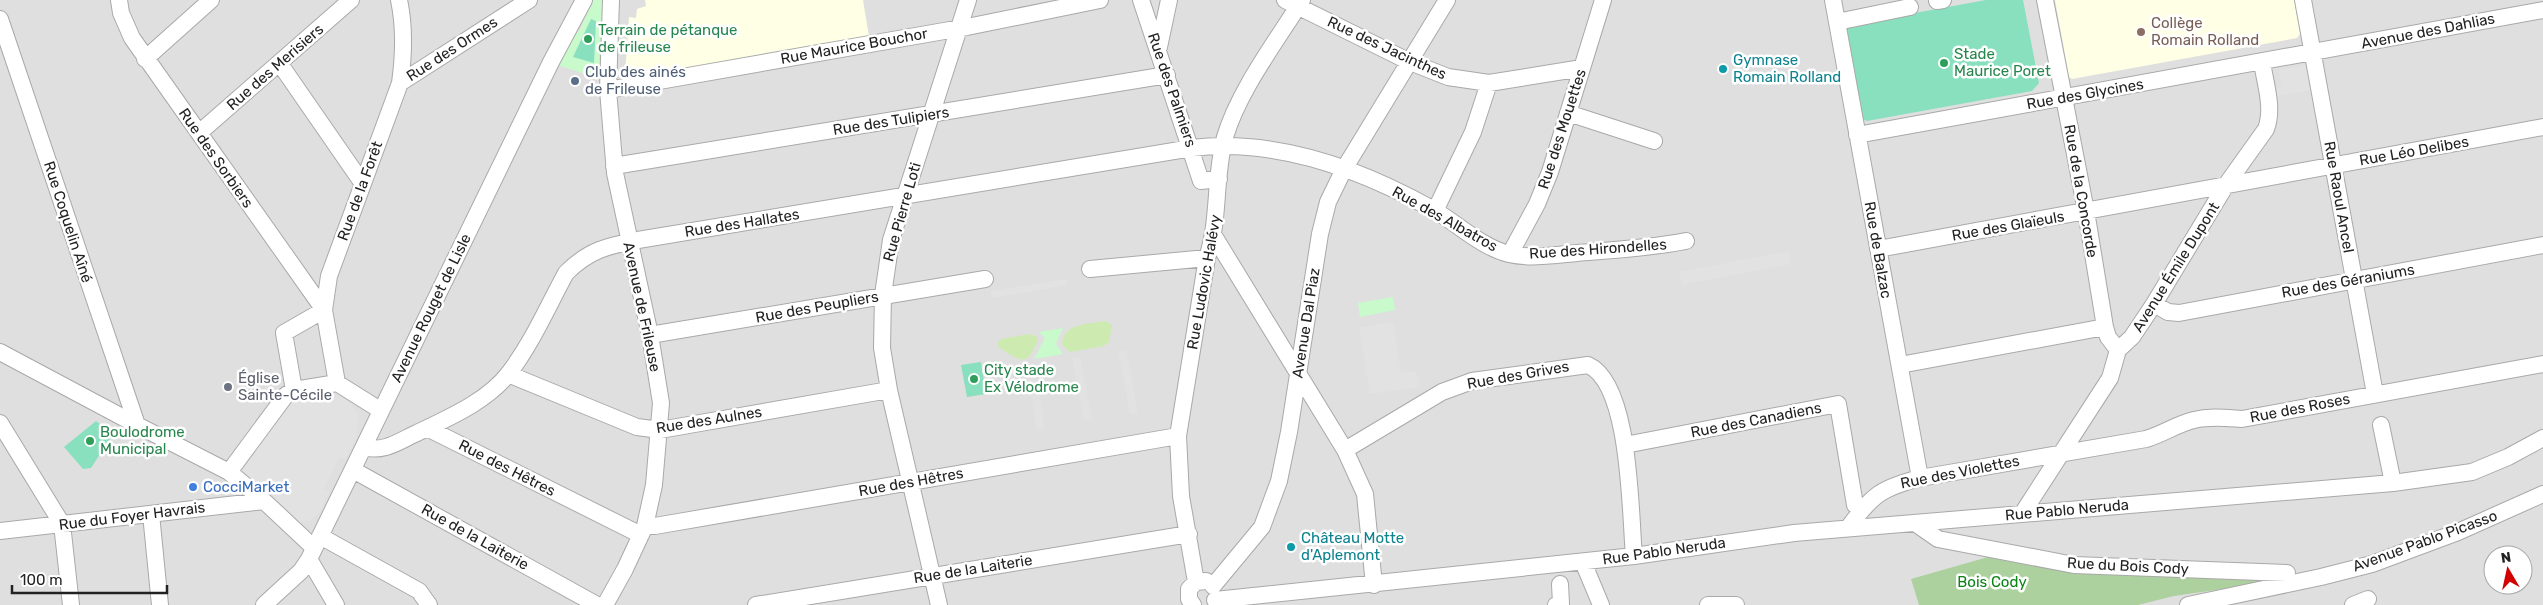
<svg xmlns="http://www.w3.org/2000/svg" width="2543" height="605" viewBox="0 0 2543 605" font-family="Rubik,sans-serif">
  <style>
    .residential { fill: #e0dfdf; fill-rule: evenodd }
    .education { fill: #ffffe5 }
    .grass { fill: #cdebb0 }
    .forest { fill: #add19e }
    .park { fill: #c8facc }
    .pitch { fill: #88e0be }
    .parking { fill: #e2e2e2 }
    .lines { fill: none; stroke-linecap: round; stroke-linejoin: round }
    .minor-casing { stroke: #a9a9a9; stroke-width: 18 }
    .minor { stroke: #fff; stroke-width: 16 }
    .education-dot { fill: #8d6e63; stroke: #fff; stroke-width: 2 }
    .leisure-dot { fill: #2e9e5b; stroke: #fff; stroke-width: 2 }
    .culture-dot { fill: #0f9aa8; stroke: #fff; stroke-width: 2 }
    .service-dot { fill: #5c6f8a; stroke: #fff; stroke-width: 2 }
    .worship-dot { fill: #6b7280; stroke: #fff; stroke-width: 2 }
    .shop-dot { fill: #3f7fe0; stroke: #fff; stroke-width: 2 }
    .labels { text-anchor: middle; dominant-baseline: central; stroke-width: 5; stroke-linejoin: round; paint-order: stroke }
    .education-label { font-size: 15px; fill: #785e54; stroke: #fff; text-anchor: start }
    .leisure-label { font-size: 15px; fill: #27864d; stroke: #fff; text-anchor: start }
    .street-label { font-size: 15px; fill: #222; stroke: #fff }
    .culture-label { font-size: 15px; fill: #0d838f; stroke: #fff; text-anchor: start }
    .service-label { font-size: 15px; fill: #4e5e75; stroke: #fff; text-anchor: start }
    .worship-label { font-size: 15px; fill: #5b616d; stroke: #fff; text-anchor: start }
    .shop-label { font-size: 15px; fill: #366cbe; stroke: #fff; text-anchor: start }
    .park-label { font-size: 15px; fill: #0c8416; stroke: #fff }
  </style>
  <rect width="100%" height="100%" fill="#f2efe9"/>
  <path class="residential" d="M 0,0 L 2543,0 L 2543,605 L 0,605 ZM 2493,555 L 2523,555 L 2523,585 L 2493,585 Z"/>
  <path class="education" d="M 645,0 L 863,0 L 869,37 L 630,79 L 625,75 L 629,17 L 636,18 L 637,9 L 646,6 Z
    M 2055,0 L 2294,0 L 2300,34 L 2297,38 L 2072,79 L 2069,77 Z"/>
  <path class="grass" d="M 1105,321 L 1112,325 L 1109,342 L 1104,346 L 1070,352 L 1062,345 C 1062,323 1089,324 1105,321 Z
    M 1029,334 L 1036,336 L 1038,340 C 1030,357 1028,366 1009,354 C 1003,350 999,349 997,343 L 1001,339 Z"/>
  <path class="forest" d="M 1988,557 L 2074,572 L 2267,580 L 2230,588 L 2174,596 L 2138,605 L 1919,605 L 1911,579 Z"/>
  <path class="park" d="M 592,0 L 605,0 L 599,58 L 601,79 L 557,65 L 569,38 L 580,30 Z
    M 1393,297 L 1395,310 L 1360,317 L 1358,303 Z
    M 1063,328 L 1056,344 L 1063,354 L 1034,359 L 1045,338 L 1039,332 Z"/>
  <path class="pitch" d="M 1986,0 L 2023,0 L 2039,83 L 2032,91 L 1867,121 L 1863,119 L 1847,29 L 1849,25 Z
    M 591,19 L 596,21 L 594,63 L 573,57 Z
    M 981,362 L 986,394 L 967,397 L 961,365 Z
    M 96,421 L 113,434 L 91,468 L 83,469 L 64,447 Z"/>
  <path class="parking" d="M 2307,65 L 2311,90 L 2276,96 L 2274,88 L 2282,87 L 2279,70 Z
    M 1789,251 L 1791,264 L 1682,285 L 1679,272 Z
    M 1066,279 L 1067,285 L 992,298 L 991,291 Z
    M 1393,322 L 1401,373 L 1416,371 L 1419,387 L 1370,394 L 1359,328 Z
    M 1126,350 L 1138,413 L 1130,414 L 1118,351 Z
    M 1080,356 L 1092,419 L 1084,421 L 1072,358 Z
    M 1034,365 L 1045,428 L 1037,430 L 1026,366 Z
    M 335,391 L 352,405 L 358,416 L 357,437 L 347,457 L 344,459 L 339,457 L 324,489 L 329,492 L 319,513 L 310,521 L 299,522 L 293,520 L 241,468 L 293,398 Z"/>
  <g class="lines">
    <defs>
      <path id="minor" d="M 119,0 L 121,13 L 132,38 L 324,310 L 284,333 L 294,390
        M 1141,0 L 1201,181 L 1219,179
        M 1285,0 L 1410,62 L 1448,77 L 1489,83 L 1582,68
        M 1833,0 L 1920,478
        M 2045,0 L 2086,211 L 2105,327 L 2108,337 L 2118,350
        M 2303,0 L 2375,394
        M 1937,1 L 1943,0
        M 0,19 L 137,425
        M 1837,22 L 1910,7
        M 1159,47 L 1169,0
        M 145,59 L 211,0
        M 280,64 L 363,184
        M 400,83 L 529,0
        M 608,90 L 967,27 L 1100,0
        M 1568,113 L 1654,141
        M 199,133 L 351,0
        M 1857,135 L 2543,10
        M 614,166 L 1167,75
        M 1435,211 L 1473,132 L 1489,83
        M 1214,236 L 1345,450 L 1365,494 L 1374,585
        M 1878,249 L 2543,127
        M 1510,254 L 1537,204 L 1550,172 L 1603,0
        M 1090,269 L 1207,258
        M 2154,304 L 2168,312 L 2179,313 L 2543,245
        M 650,335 L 985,279
        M 0,352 L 137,425 L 229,472 L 264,501 L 313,547
        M 1900,365 L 2105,327
        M 508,374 L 637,427 L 660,430 L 889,390
        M 337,383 L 324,310 L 329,276 L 400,83 C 404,54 405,28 399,0
        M 0,423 L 62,524 L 71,605
        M 2381,425 L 2393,483
        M 427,428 L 641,535
        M 1625,445 L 1838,404 L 1855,505 L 1862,509
        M 364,447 C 384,453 399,441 417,433 C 448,418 488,401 509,373 C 532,343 548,306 566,273 C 589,250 607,246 638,240 L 1192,148 C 1276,138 1361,169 1434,210 C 1458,224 1481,247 1509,254 C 1531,259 1555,255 1577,253 C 1614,250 1650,248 1686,241
        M 1345,450 L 1442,392 L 1472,381 L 1588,365 C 1631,384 1630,513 1634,556
        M 353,470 L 597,605
        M 229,472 L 286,395 L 294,390 L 337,383 L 380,410
        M 151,514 L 160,605
        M 2022,514 L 2110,378 L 2118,350 L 2132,337 L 2154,304 L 2226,185 L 2266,129 C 2274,108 2265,83 2262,62
        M 1915,523 L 1938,539 L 2074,565 L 2287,573
        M 645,526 L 655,526 L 1178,436
        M 1848,528 C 1872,495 1881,488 1920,478 L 2146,439 C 2163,434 2177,424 2194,420 C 2210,416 2226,418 2242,419 L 2543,364
        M 0,531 L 264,501
        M 320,536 L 419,591 L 429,605
        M 309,559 L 336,605
        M 1583,562 L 1601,605
        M 1196,582 L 1181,496 L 1178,436 L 1207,258 C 1220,219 1214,177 1225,137 C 1239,90 1276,42 1302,0
        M 1213,586 L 1262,527 L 1279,481 L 1289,432 L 1320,234 L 1328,202 L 1344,169 L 1447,0
        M 1215,600 L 1634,556 L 1794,533 L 2393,483 L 2472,472 L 2508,457 L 2543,438
        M 264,605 L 301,571 L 309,559 L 551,62 L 584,0
        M 605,605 L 625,569 L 645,526 L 654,485 L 661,403 L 650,335 L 615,173 L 608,90 L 611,0
        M 756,605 L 1189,534
        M 939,605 L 889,390 L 882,348 L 883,295 L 891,240 L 968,0
        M 1193,605 L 1189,599 L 1189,589 L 1196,582 L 1206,581
        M 1556,605 L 1561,604 L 1560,584
        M 1708,605 L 1736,605
        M 2188,605 L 2321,577 L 2372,564 L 2458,532 L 2543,494
        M 2353,605 L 2368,599"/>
    </defs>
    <use href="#minor" class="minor-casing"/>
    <use href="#minor" class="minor"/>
  </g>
  <circle class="education-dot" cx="2141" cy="32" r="5"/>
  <g class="leisure-dot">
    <circle cx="588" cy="39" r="5"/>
    <circle cx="1944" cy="63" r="5"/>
    <circle cx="974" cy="379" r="5"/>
    <circle cx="90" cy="441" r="5"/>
  </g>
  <g class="culture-dot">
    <circle cx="1723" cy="69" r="5"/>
    <circle cx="1291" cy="547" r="5"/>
  </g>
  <circle class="service-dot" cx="575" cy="81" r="5"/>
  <circle class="worship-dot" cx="228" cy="387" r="5"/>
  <circle class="shop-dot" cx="193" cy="487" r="5"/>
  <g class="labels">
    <g class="education-label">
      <text x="2151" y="23">Collège<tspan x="2151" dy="17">Romain Rolland</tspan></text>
    </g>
    <g class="leisure-label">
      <text x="598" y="30">Terrain de pétanque<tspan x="598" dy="17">de frileuse</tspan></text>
      <text x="1954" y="54">Stade<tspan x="1954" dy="17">Maurice Poret</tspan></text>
      <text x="984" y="370">City stade<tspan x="984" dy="17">Ex Vélodrome</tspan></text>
      <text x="100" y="432">Boulodrome<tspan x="100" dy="17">Municipal</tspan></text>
    </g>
    <g class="street-label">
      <text transform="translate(2428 31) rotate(-11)">Avenue des Dahlias</text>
      <text transform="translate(854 46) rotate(-10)">Rue Maurice Bouchor</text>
      <text transform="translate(1387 48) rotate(25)">Rue des Jacinthes</text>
      <text transform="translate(452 49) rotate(-33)">Rue des Ormes</text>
      <text transform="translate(275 67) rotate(-41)">Rue des Merisiers</text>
      <text transform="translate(1172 90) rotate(71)">Rue des Palmiers</text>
      <text transform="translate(2085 94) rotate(-10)">Rue des Glycines</text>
      <text transform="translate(891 121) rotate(-9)">Rue des Tulipiers</text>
      <text transform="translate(1562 129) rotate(-72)">Rue des Mouettes</text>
      <text transform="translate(2414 151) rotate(-10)">Rue Léo Delibes</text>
      <text transform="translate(216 158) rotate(55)">Rue des Sorbiers</text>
      <text transform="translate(360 191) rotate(-70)">Rue de la Forêt</text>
      <text transform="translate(2081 191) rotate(80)">Rue de la Concorde</text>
      <text transform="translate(2339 197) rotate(80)">Rue Raoul Ancel</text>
      <text transform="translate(902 212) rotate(-74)">Rue Pierre Loti</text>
      <text transform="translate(1445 219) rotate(29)">Rue des Albatros</text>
      <text transform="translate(68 222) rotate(72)">Rue Coquelin Aîné</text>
      <text transform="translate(742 223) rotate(-9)">Rue des Hallates</text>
      <text transform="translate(2008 226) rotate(-10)">Rue des Glaïeuls</text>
      <text transform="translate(1598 249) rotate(-4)">Rue des Hirondelles</text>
      <text transform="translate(1878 250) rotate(80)">Rue de Balzac</text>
      <text transform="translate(2176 267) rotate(-58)">Avenue Émile Dupont</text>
      <text transform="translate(2348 281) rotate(-10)">Rue des Géraniums</text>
      <text transform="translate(1204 282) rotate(-80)">Rue Ludovic Halévy</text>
      <text transform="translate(642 307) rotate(78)">Avenue de Frileuse</text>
      <text transform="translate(817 307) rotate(-10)">Rue des Peupliers</text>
      <text transform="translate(431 308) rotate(-64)">Avenue Rouget de Lisle</text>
      <text transform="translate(1306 323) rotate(-81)">Avenue Dal Piaz</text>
      <text transform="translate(1518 375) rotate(-10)">Rue des Grives</text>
      <text transform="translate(2300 408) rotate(-11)">Rue des Roses</text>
      <text transform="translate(709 420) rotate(-9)">Rue des Aulnes</text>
      <text transform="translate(1756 420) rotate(-11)">Rue des Canadiens</text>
      <text transform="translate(507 468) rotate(27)">Rue des Hêtres</text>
      <text transform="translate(1960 472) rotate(-11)">Rue des Violettes</text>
      <text transform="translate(911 482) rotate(-10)">Rue des Hêtres</text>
      <text transform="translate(2067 510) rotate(-5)">Rue Pablo Neruda</text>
      <text transform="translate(132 516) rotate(-7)">Rue du Foyer Havrais</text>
      <text transform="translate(475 537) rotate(29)">Rue de la Laiterie</text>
      <text transform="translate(2425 541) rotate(-20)">Avenue Pablo Picasso</text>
      <text transform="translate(1664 551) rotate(-8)">Rue Pablo Neruda</text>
      <text transform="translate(2128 566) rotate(3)">Rue du Bois Cody</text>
      <text transform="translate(973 569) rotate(-9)">Rue de la Laiterie</text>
    </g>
    <g class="culture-label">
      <text x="1733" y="60">Gymnase<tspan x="1733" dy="17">Romain Rolland</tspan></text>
      <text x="1301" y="538">Château Motte<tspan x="1301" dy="17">d'Aplemont</tspan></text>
    </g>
    <g class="service-label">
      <text x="585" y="72">Club des ainés<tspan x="585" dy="17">de Frileuse</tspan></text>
    </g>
    <g class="worship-label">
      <text x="238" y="378">Église<tspan x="238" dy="17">Sainte-Cécile</tspan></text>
    </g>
    <g class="shop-label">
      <text x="203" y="487">CocciMarket</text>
    </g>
    <g class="park-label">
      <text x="1992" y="582">Bois Cody</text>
    </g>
  </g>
  <g transform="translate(2508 570) rotate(351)"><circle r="24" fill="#ffffff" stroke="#a7a7a7"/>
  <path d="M0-4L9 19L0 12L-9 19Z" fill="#d40000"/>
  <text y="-8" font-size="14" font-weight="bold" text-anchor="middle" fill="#222222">N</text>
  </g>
  <path d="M12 585v8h155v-8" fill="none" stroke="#222222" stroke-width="2.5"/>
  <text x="20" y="585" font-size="15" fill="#222222" stroke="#ffffff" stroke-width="4" paint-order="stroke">100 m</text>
</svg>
